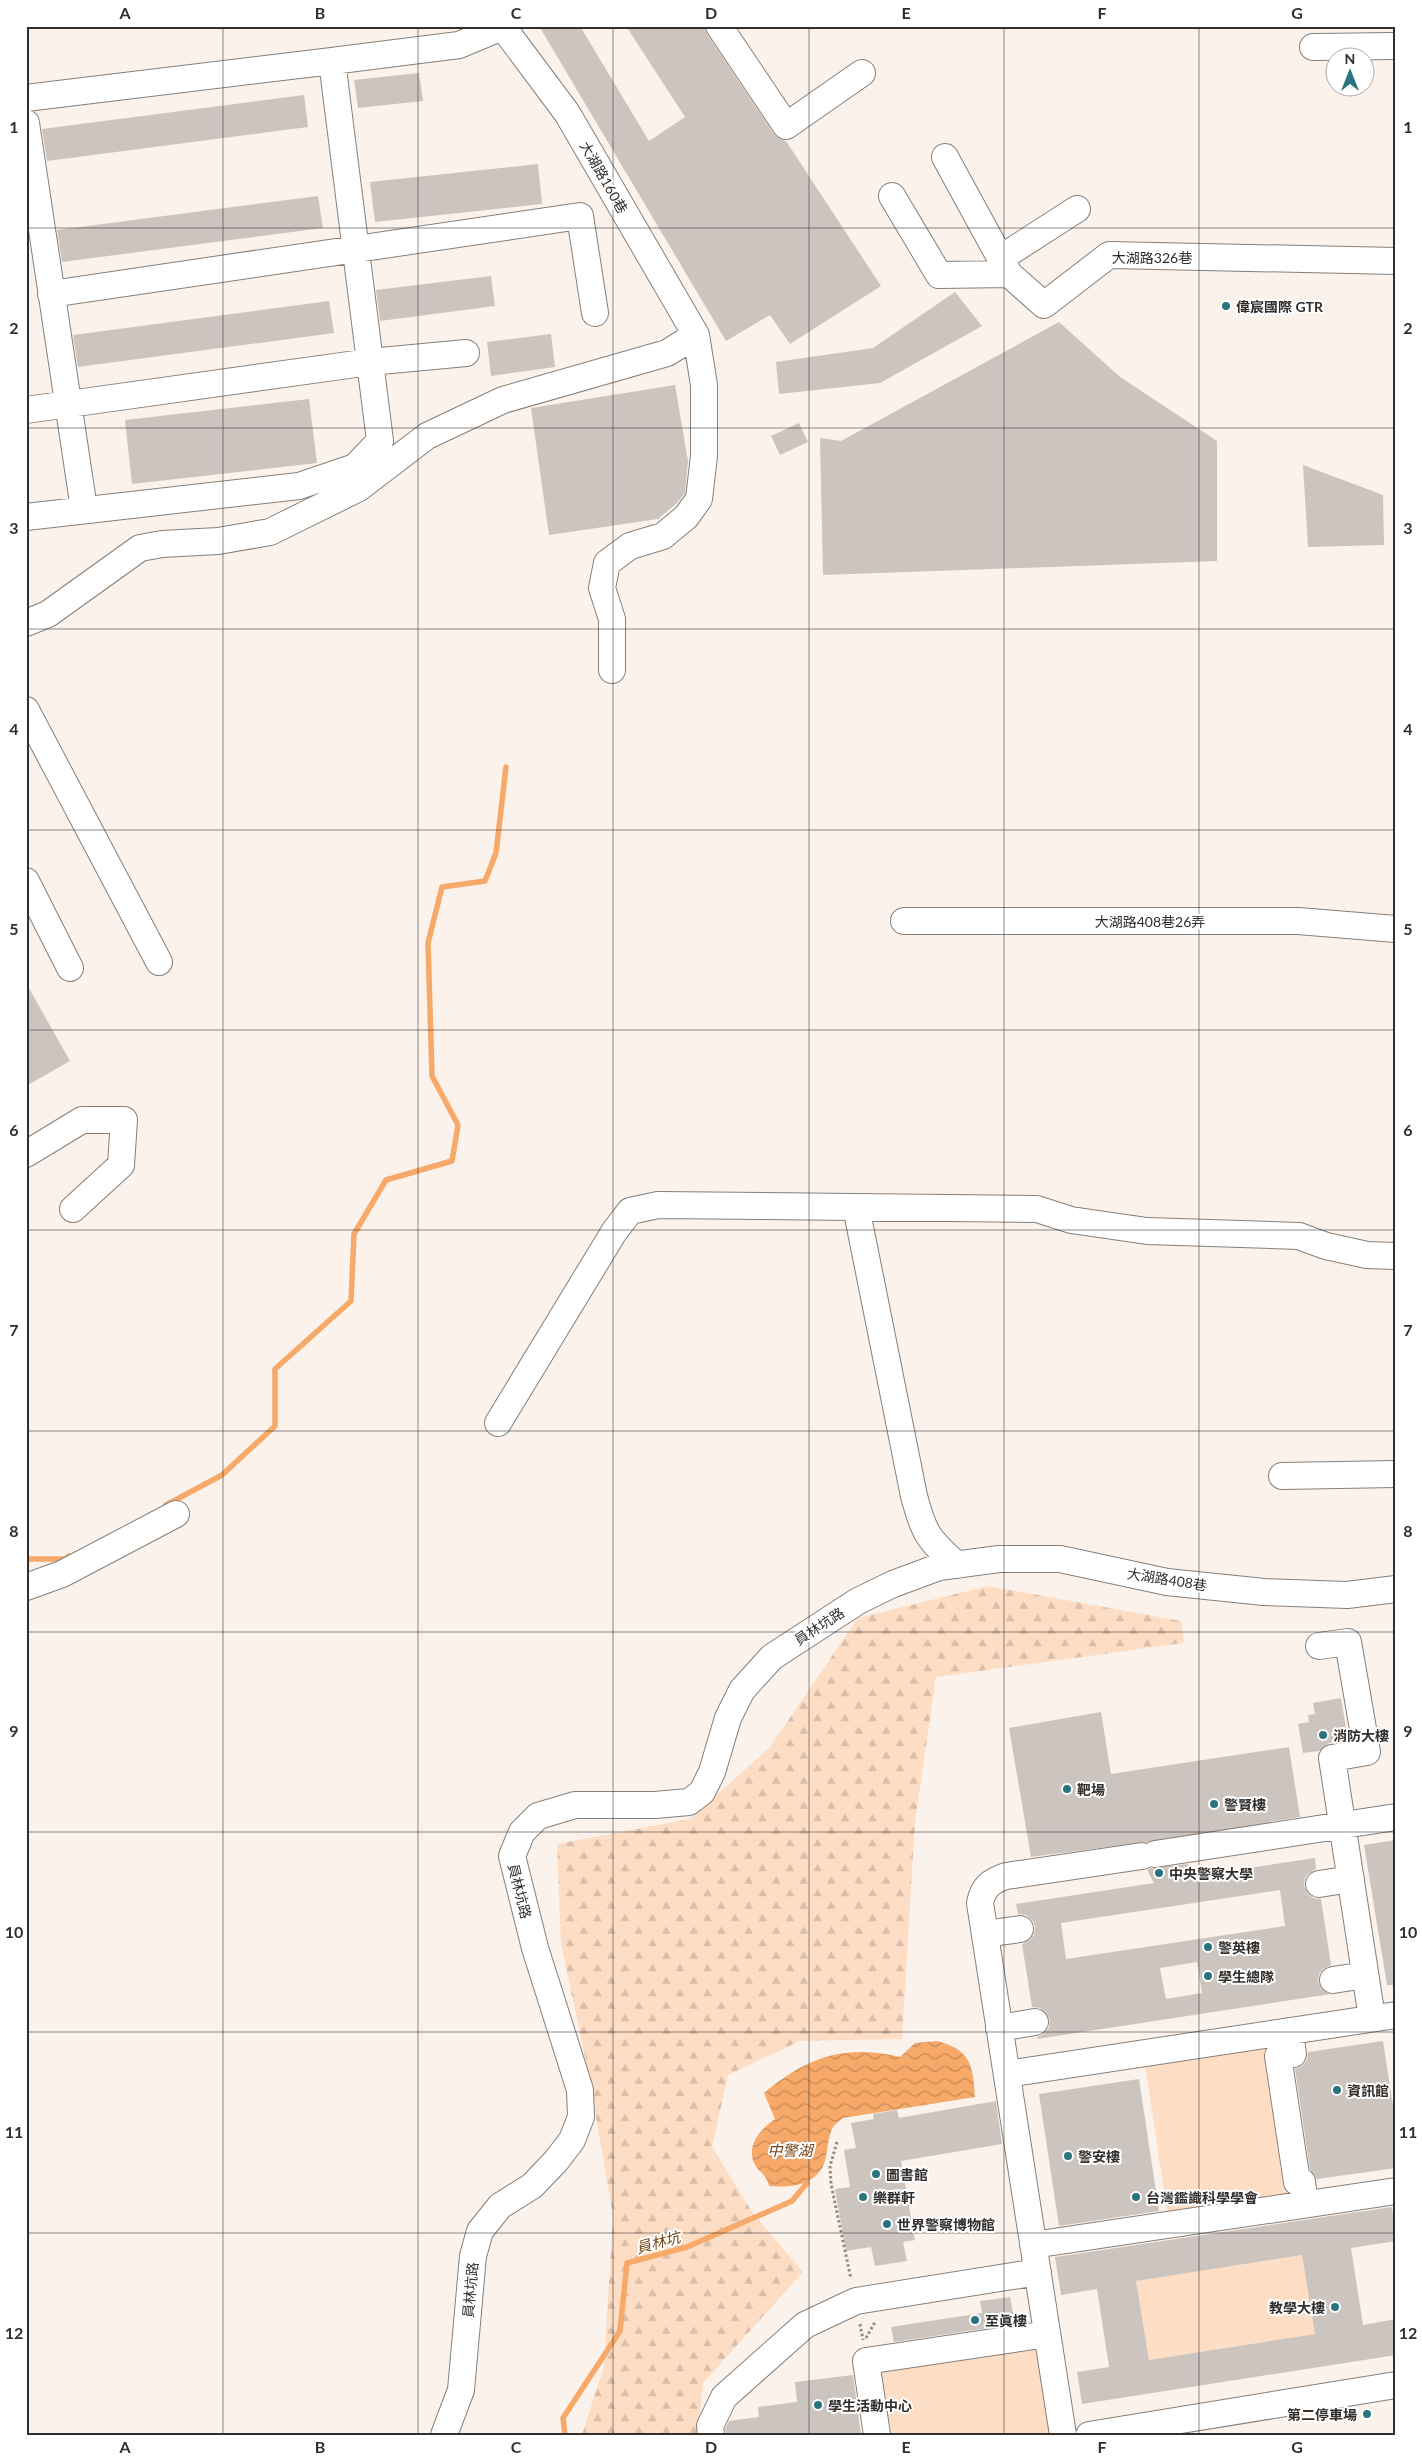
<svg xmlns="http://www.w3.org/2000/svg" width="1422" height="2461" viewBox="0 0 1422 2461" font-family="Lato,'Noto Sans TC',sans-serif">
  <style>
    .green { fill: #feddc5 }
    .forest { fill: url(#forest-firs) }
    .water { fill: url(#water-waves) }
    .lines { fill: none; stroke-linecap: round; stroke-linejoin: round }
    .stream { stroke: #f6a969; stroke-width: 5.5 }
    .building { fill: #ccc4be; fill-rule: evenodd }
    .minor-casing { stroke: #867f79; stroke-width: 28 }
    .path { stroke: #918b87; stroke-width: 3; stroke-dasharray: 2.5 2.5; stroke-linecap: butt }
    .minor { stroke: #fff; stroke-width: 26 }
    .grid { fill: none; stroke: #312e2c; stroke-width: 1; stroke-opacity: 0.55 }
    .poi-dot { fill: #2b737e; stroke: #fff; stroke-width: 2 }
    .labels { text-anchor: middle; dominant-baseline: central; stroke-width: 4; stroke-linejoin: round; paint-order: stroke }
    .street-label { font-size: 14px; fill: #312e2c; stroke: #fff }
    .poi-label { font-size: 14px; font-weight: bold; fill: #312e2c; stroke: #fff; text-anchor: start }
    .water-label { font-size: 15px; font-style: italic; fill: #764516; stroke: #fff }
    .neatline { fill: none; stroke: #312e2c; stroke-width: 2 }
    .grid-label { font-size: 16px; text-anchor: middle; font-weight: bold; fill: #312e2c }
  </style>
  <defs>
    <pattern id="forest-firs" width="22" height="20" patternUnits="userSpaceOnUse" patternTransform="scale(1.25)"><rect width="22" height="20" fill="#feddc5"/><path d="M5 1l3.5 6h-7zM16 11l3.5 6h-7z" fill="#dabea9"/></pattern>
    <pattern id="water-waves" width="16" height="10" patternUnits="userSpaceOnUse" patternTransform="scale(1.25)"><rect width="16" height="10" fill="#f6a969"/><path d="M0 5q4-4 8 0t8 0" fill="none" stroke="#c88a57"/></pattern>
  </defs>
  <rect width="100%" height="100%" fill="#fbf2ec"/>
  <path class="green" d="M 1268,2038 L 1292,2199 L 1168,2217 L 1144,2058 Z
    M 1302,2255 L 1315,2334 L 1149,2360 L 1136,2281 Z
    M 1042,2341 L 1057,2435 L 885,2435 L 874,2368 Z"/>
  <path class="forest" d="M 988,1586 L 1181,1621 L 1184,1643 L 936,1677 L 915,1822 L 902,2039 L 800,2041 L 728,2075 L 712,2147 L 752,2212 L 803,2272 L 703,2383 L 698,2435 L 582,2435 L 604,2366 L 613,2215 L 588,2071 L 561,1944 L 557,1844 L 690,1819 L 770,1747 L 858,1618 Z"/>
  <path class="water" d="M 937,2041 C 971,2050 973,2065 975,2097 L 843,2118 C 839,2121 834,2125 832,2129 C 827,2140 828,2153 824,2164 C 814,2186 790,2188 769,2186 C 766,2173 758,2172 754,2163 C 746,2144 762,2128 775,2119 L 764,2093 C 807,2057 845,2044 900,2057 L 915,2043 Z"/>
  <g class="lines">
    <path class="stream" d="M 166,1505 L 222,1475 L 275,1426 L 275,1369 L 351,1301 L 354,1234 L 386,1180 L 452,1161 L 458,1125 L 432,1076 L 428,943 L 442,887 L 485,881 L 496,853 L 506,767
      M 26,1559 L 65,1559 L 69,1556
      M 565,2435 L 563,2418 L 620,2331 L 627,2263 L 687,2247 L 792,2201 L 807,2183"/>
  </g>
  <path class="building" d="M 539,26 L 580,26 L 649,141 L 685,117 L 626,26 L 704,26 L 707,34 L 774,134 L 779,139 L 786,141 L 881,286 L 790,344 L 770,315 L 726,341 Z
    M 419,73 L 423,101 L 358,108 L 354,80 Z
    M 304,95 L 308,127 L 47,161 L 42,129 Z
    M 538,164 L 542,204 L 375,222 L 370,182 Z
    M 318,196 L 323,228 L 62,262 L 57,230 Z
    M 491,276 L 495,306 L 380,321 L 376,290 Z
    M 955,292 L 982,326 L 880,383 L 779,394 L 776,362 L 873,348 Z
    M 329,301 L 334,333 L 78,367 L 73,335 Z
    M 1059,322 L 1120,377 L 1217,441 L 1217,561 L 823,575 L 820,438 L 841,441 Z
    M 551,334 L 555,367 L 491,376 L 487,342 Z
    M 675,385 L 688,461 L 685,493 L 677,503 L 658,519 L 549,535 L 531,408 Z
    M 309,399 L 317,463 L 132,484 L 125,420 Z
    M 799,423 L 808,442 L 780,455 L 771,436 Z
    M 1303,465 L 1383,495 L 1384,545 L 1308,547 Z
    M 26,983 L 70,1061 L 26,1086 Z
    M 1341,1698 L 1348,1740 L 1329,1743 L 1319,1751 L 1303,1753 L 1298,1724 L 1309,1722 L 1308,1715 L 1315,1714 L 1313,1703 Z
    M 1101,1712 L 1111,1774 L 1289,1747 L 1300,1817 L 1146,1842 L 1031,1857 L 1009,1728 Z
    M 1396,1840 L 1396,1985 L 1387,1985 L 1364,1845 Z
    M 1315,1858 L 1316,1869 L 1309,1873 L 1305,1878 L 1304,1886 L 1308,1894 L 1313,1898 L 1321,1899 L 1331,1965 L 1323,1969 L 1319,1974 L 1318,1982 L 1322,1990 L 1331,1994 L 1037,2039 L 1037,2037 L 1044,2034 L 1049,2028 L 1050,2020 L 1046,2012 L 1040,2008 L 1032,2007 L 1022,1944 L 1029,1941 L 1034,1935 L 1035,1926 L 1032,1920 L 1026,1915 L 1018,1914 L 1016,1904 L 1154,1883 L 1147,1870 L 1151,1868 L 1188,1864 L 1190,1877 ZM 1280,1890 L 1285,1926 L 1066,1959 L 1061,1923 ZM 1197,1962 L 1202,1993 L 1166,1999 L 1160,1968 Z
    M 1383,2041 L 1396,2125 L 1396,2168 L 1317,2179 L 1310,2170 L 1295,2069 L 1302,2066 L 1307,2060 L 1308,2052 Z
    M 1139,2079 L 1159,2211 L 1059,2226 L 1039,2094 Z
    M 996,2101 L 1002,2144 L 901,2161 L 915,2240 L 903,2242 L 907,2261 L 875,2266 L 871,2247 L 846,2251 L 835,2189 L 850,2187 L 844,2150 L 856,2148 L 851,2123 L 874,2119 L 873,2114 L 897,2110 L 899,2118 Z
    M 1392,2207 L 1396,2241 L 1351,2248 L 1363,2325 L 1396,2319 L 1396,2355 L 1082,2404 L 1077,2372 L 1109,2367 L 1097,2289 L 1061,2295 L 1055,2257 ZM 1302,2255 L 1315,2334 L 1149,2360 L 1136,2281 Z
    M 1010,2297 L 1015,2324 L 894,2342 L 891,2327 L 982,2313 L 980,2301 Z
    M 853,2375 L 861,2435 L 726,2435 L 725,2429 L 729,2421 L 759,2417 L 758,2407 L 797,2402 L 795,2382 Z"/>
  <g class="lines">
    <defs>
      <path id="minor" d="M 502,26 L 567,113 L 696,335 L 704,385 L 704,456 L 699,499 L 686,517 L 663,536 L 630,546 L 607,563 L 602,588 L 612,619 L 612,670
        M 719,26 L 786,126 L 862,73
        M 1313,47 L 1396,46
        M 332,61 L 459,45 L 502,27
        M 26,98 L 332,61 L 380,441 L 355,467 L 299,486 L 26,517
        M 26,123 L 84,509
        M 945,157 L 1009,274 L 1044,305 L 1109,255 L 1396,261
        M 892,196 L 939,275 L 1009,274
        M 1001,258 L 1077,209
        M 51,294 L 580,216 L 595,313
        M 26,410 L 370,362 L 466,353
        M 26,623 L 48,614 L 140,548 L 162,544 L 218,541 L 270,532 L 359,488 L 427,436 L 503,400 L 667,353 L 696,335
        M 26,710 L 159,962
        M 26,881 L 70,968
        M 904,921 L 1298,921 L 1396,929
        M 26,1154 L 82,1120 L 124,1120 L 121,1165 L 73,1209
        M 856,1207 L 914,1496 C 924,1534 928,1539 957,1565
        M 498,1423 L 614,1232 L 630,1211 L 658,1205 L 1037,1209 L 1071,1220 L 1147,1231 L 1299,1236 L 1326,1246 L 1367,1255 L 1396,1256
        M 1282,1476 L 1396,1474
        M 26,1587 L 62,1574 L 176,1514
        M 1319,1646 L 1348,1642 L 1367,1752 L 1332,1758 L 1372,2018
        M 1155,1854 L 1396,1817
        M 1319,1884 L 1351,1879
        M 985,1934 L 1020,1929
        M 1333,1980 L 1365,1975
        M 999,2028 L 1035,2022
        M 1290,2031 L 1293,2054 L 1278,2056 L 1297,2182 L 1302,2182 L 1305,2204
        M 1007,2074 L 1396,2015
        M 1033,2245 L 1396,2191
        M 444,2435 L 461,2390 L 473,2256 L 480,2231 L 500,2206 L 532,2186 L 556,2161 L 572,2140 L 581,2117 L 580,2090 L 535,1948 L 512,1856 L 522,1832 L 538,1816 L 575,1805 L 655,1805 L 689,1802 L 702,1792 L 712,1772 L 728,1718 L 742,1690 L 772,1657 L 858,1601 L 893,1584 L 939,1567 L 999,1559 L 1060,1559 L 1167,1582 L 1264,1592 L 1347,1595 L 1396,1589
        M 711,2435 L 710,2426 L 724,2397 L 805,2325 L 856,2301 L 1038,2272
        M 877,2435 L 866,2361 L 1047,2334
        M 1063,2435 L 980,1903 C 983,1887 991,1881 1006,1876 L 1142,1856
        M 1089,2435 L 1396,2385"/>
    </defs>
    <use href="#minor" class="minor-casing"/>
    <path class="path" d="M 837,2142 L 830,2166 L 831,2184 L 851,2279
      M 860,2324 L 863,2340
      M 866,2338 L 875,2322"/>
    <use href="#minor" class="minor"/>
  </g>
  <path class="grid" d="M 223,26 L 223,2435M 418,26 L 418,2435M 613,26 L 613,2435M 809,26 L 809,2435M 1004,26 L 1004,2435M 1199,26 L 1199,2435M 26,228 L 1396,228M 26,428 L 1396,428M 26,629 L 1396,629M 26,830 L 1396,830M 26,1030 L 1396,1030M 26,1230 L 1396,1230M 26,1431 L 1396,1431M 26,1632 L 1396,1632M 26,1832 L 1396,1832M 26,2032 L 1396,2032M 26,2233 L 1396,2233"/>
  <g class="poi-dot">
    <circle cx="1226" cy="306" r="5"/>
    <circle cx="1323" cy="1735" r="5"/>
    <circle cx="1067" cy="1789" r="5"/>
    <circle cx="1214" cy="1804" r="5"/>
    <circle cx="1159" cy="1873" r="5"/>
    <circle cx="1208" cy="1947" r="5"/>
    <circle cx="1208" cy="1976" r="5"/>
    <circle cx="1337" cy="2090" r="5"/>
    <circle cx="1068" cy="2156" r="5"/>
    <circle cx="876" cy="2174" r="5"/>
    <circle cx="863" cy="2197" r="5"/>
    <circle cx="1136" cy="2197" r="5"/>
    <circle cx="887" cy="2224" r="5"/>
    <circle cx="1335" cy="2307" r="5"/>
    <circle cx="975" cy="2320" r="5"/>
    <circle cx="818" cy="2405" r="5"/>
    <circle cx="1367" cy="2414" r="5"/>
  </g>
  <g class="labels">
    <g class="street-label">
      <text transform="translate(604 177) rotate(60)">大湖路160巷</text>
      <text x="1152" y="257">大湖路326巷</text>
      <text x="1150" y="921">大湖路408巷26弄</text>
      <text transform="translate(1167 1579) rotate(9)">大湖路408巷</text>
      <text transform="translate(819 1626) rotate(-33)">員林坑路</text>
      <text transform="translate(520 1891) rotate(76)">員林坑路</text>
      <text transform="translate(470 2290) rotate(-85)">員林坑路</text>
    </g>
    <g class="poi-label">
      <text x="1236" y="306">偉宸國際 GTR</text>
      <text x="1333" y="1735">消防大樓</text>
      <text x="1077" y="1789">靶場</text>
      <text x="1224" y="1804">警賢樓</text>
      <text x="1169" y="1873">中央警察大學</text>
      <text x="1218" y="1947">警英樓</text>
      <text x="1218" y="1976">學生總隊</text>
      <text x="1347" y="2090">資訊館</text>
      <text x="1078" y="2156">警安樓</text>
      <text x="886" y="2174">圖書館</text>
      <text x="873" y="2197">樂群軒</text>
      <text x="1146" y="2197">台灣鑑識科學學會</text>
      <text x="897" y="2224">世界警察博物館</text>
      <text x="1325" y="2307" text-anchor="end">教學大樓</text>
      <text x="985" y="2320">至眞樓</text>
      <text x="828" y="2405">學生活動中心</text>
      <text x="1357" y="2414" text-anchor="end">第二停車場</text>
    </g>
    <g class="water-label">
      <text x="790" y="2150">中警湖</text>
      <text transform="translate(658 2242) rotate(-15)">員林坑</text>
    </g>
  </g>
  <rect width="1422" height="2461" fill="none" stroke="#ffffff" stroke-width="55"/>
  <g transform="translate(1350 72)"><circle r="24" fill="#ffffff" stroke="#adabab"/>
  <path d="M0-4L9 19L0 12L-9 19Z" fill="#2b737e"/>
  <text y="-8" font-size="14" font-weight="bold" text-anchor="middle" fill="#312e2c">N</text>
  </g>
  <rect x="28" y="28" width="1366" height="2406" class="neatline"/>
  <g class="grid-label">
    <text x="125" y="19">A</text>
    <text x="320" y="19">B</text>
    <text x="516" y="19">C</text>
    <text x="711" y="19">D</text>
    <text x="906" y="19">E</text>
    <text x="1102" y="19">F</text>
    <text x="1297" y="19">G</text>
    <text x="14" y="133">1</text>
    <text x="1408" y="133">1</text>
    <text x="14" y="334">2</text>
    <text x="1408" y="334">2</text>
    <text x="14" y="534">3</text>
    <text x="1408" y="534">3</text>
    <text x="14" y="735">4</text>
    <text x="1408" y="735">4</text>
    <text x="14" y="935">5</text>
    <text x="1408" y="935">5</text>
    <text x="14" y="1136">6</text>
    <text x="1408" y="1136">6</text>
    <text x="14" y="1336">7</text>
    <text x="1408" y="1336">7</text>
    <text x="14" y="1537">8</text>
    <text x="1408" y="1537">8</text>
    <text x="14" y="1737">9</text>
    <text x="1408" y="1737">9</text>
    <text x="14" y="1938">10</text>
    <text x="1408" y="1938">10</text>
    <text x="14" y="2138">11</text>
    <text x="1408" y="2138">11</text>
    <text x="14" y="2339">12</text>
    <text x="1408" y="2339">12</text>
    <text x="125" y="2453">A</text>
    <text x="320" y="2453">B</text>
    <text x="516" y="2453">C</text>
    <text x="711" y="2453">D</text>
    <text x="906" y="2453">E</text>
    <text x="1102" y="2453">F</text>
    <text x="1297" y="2453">G</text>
  </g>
</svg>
